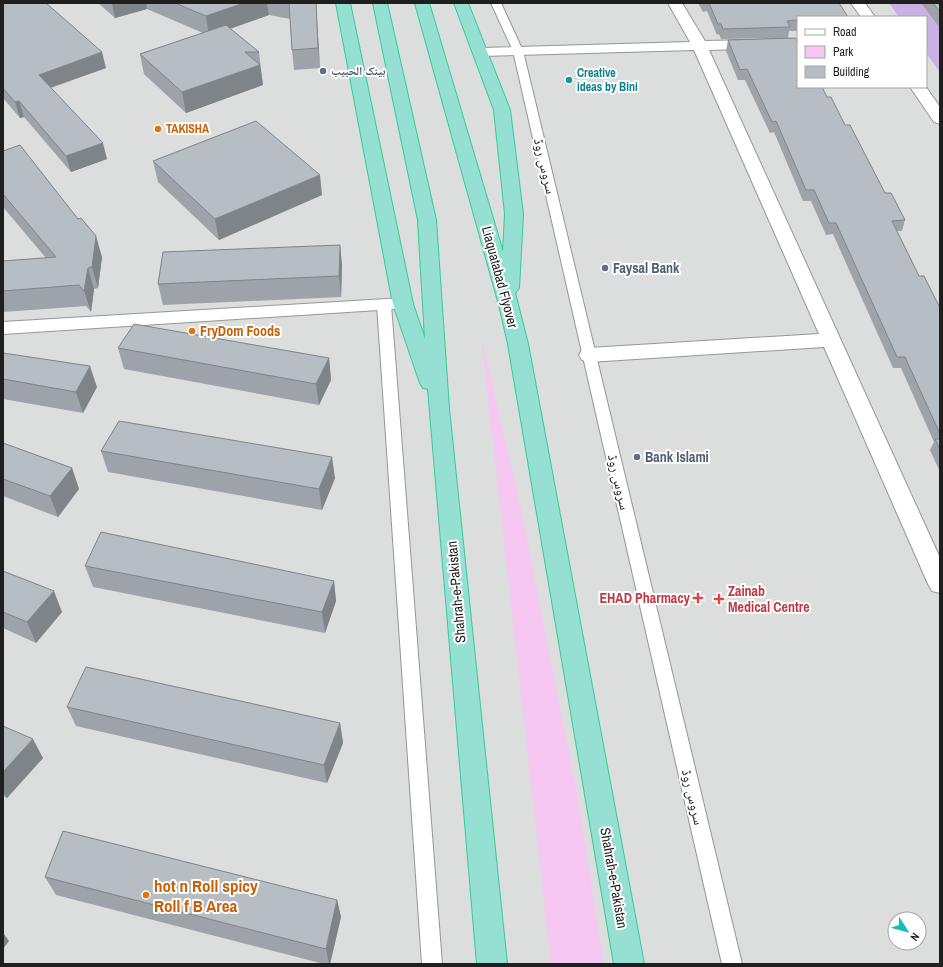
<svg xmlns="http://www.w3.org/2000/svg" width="943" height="967" viewBox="0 0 943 967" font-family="'Archivo Narrow','Noto Naskh Arabic',sans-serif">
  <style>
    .residential { fill: #dcdddd; fill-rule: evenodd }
    .grass { fill: #cbb0e5 }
    .park { fill: #f5c7f1 }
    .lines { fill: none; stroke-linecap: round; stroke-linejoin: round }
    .lane-casing { stroke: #969696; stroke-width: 2 }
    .street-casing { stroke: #969696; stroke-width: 2 }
    .highway-casing { stroke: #34cc98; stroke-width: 2 }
    .lane { fill: #fff; fill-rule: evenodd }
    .street { fill: #fff; fill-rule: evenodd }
    .highway { fill: #95e0d2; fill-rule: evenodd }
    .wall { fill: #9da3a8 }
    .shaded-wall { fill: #7f8488 }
    .building { fill: #b6bdc3; stroke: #7f8488 }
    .service-dot { fill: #5c6f8a; stroke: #fff; stroke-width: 1.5 }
    .culture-dot { fill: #0f9aa8; stroke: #fff; stroke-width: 1.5 }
    .food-dot { fill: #e8710a; stroke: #fff; stroke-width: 1.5 }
    .health-dot { fill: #e0444e; stroke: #fff; stroke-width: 1.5 }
    .labels { text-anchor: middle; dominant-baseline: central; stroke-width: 4; stroke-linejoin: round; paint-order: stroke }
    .far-service-label { font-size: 12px; font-weight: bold; fill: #4e5e75; stroke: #fff; text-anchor: start }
    .far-culture-label { font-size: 12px; font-weight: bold; fill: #0d838f; stroke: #fff; text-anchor: start }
    .far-food-label { font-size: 12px; font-weight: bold; fill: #c56008; stroke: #fff; text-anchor: start }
    .street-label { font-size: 14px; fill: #1f1f1f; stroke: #fff }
    .service-label { font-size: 14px; font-weight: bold; fill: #4e5e75; stroke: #fff; text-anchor: start }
    .food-label { font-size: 14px; font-weight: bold; fill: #c56008; stroke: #fff; text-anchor: start }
    .health-label { font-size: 14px; font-weight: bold; fill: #be3a42; stroke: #fff; text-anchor: start }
    .near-food-label { font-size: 17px; font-weight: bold; fill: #c56008; stroke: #fff; text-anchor: start }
  </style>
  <rect width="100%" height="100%" fill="#e6e9ef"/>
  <path class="residential" d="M 3,3 L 940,3 L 940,964 L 3,964 ZM 798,17 L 926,17 L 926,87 L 798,87 ZM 895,919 L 919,919 L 919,943 L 895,943 Z"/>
  <path class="grass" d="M 889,3 L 940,3 L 940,72 L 926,53 L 926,17 L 899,17 Z"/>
  <path class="park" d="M 481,335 L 522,513 L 577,795 L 604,964 L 551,964 Z"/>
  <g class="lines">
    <defs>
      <path id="lane" d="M 491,3 L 501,3 L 523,51 L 742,964 L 722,964 L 513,51 Z
        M 384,301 L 389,302 L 391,305 L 442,964 L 422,964 L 377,305 L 379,302 Z"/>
      <path id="street" d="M 668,3 L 682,3 L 705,41 L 798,39 L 798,47 L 709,50 L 940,558 L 940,593 L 932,591 L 928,584 L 824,347 L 589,362 L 582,360 L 579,355 L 582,350 L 589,348 L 819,334 L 694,50 L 481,56 L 476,55 L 474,52 L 476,49 L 481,48 L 690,42 Z
        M 851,3 L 865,3 L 875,17 L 861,17 Z
        M 910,87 L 926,87 L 940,107 L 940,124 L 934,122 Z
        M 403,298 L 410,300 L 413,304 L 410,308 L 3,334 L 3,322 Z"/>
      <path id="highway" d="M 336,3 L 350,3 L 413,304 L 425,339 L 418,220 L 373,3 L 387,3 L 436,220 L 449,409 L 507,964 L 477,964 L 428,389 L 423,388 L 420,383 L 393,304 Z
        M 415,3 L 429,3 L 503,252 L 505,214 L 494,110 L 454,3 L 468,3 L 510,110 L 523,214 L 519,288 L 515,293 L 528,344 L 644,964 L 614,964 L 508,344 L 499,305 Z"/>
    </defs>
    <use href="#lane" class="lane-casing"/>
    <use href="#street" class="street-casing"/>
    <use href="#highway" class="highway-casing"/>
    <use href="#lane" class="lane"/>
    <use href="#street" class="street"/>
    <use href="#highway" class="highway"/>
  </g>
  <path class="wall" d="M 3,3 L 106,68 L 51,88 L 107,159 L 71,172 L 24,117 L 20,118 L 3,98 Z
    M 98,3 L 316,3 L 320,68 L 294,70 L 292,50 L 290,19 L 269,15 L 230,29 L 259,52 L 263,85 L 186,113 L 144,74 L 140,54 L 203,33 L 147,9 L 115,18 Z
    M 698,3 L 839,3 L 798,17 L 798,31 L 789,31 L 788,38 L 721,39 L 719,34 L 717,35 L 707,11 L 703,12 Z
    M 921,3 L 940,3 L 940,28 Z
    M 728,40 L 798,87 L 827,97 L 845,125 L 885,193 L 905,220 L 902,231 L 897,231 L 919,276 L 940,308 L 940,472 L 930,450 L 934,442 L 901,368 L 893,368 L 833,234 L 826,235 L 811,201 L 803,201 L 774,132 L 770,133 L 745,80 L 738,80 L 726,51 Z
    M 3,151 L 102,257 L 98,288 L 94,289 L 91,312 L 86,306 L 3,312 L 3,261 L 46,258 L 3,207 Z
    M 153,161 L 322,195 L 219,240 L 158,182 Z
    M 340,245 L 342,266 L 341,297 L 163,305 L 158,284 Z
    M 118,348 L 329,358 L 331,380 L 319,405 L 124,369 Z
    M 3,353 L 97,387 L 83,413 L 3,399 Z
    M 3,443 L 72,468 L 79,489 L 58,517 L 3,496 Z
    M 101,451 L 335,478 L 322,510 L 108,472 Z
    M 85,566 L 334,581 L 336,601 L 325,633 L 93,587 Z
    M 3,571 L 62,612 L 36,643 L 3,628 Z
    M 67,707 L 340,723 L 343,743 L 327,783 L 76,726 Z
    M 3,726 L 43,758 L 7,798 L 3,796 Z
    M 45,877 L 337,900 L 341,917 L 330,964 L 324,964 L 56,895 Z"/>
  <path class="shaded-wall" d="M 112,3 L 146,3 L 147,9 L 115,18 Z
    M 244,3 L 267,3 L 269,15 L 209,36 L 206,16 Z
    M 316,3 L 316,7 L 320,68 L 318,48 Z
    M 102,52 L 106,68 L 43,90 L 39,75 Z
    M 260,65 L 263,85 L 186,113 L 182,92 Z
    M 19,101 L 24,117 L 20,118 L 15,102 Z
    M 103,143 L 107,159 L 71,172 L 66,156 Z
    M 320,175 L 322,195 L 219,240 L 215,219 Z
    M 96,236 L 102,257 L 98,288 L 92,267 Z
    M 340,245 L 342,266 L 341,297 L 339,276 Z
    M 88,268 L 94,289 L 91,312 L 84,291 Z
    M 329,358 L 331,380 L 319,405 L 316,384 Z
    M 90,366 L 97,387 L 83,413 L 76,392 Z
    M 332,457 L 335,478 L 322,510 L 319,489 Z
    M 72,468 L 79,489 L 58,517 L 50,496 Z
    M 334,581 L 336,601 L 325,633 L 322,612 Z
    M 54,591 L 62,612 L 36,643 L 27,622 Z
    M 340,723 L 343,743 L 327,783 L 324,765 Z
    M 33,739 L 43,758 L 7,798 L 3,791 L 3,772 Z
    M 337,900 L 341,917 L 330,964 L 329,964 L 326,949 Z
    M 3,933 L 9,941 L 3,949 Z"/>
  <path class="building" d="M 3,3 L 46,3 L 102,52 L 39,75 L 103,143 L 66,156 L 19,101 L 15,102 L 3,88 Z
    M 175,3 L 244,3 L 206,16 Z
    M 289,3 L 316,3 L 318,48 L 292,50 Z
    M 709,3 L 839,3 L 848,17 L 798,17 L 798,20 L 787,21 L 790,27 L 723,29 L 721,24 L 718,24 Z
    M 933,3 L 940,3 L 940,12 Z
    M 226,25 L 259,52 L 245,52 L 260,65 L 182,92 L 140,54 Z
    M 795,38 L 798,43 L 798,87 L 822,87 L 827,97 L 831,97 L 845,125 L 850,125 L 885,193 L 891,193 L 905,220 L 892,221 L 919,276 L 924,276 L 940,308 L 940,434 L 905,357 L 897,357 L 836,223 L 829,223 L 814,190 L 806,190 L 776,121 L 772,122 L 747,69 L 740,70 L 728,40 Z
    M 256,121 L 320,175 L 215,219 L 153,161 Z
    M 20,145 L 78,219 L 81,218 L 96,236 L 92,267 L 88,268 L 84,291 L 79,285 L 3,291 L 3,261 L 56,257 L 3,194 L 3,151 Z
    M 340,245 L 339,276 L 158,284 L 163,252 Z
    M 134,324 L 329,358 L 316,384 L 118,348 Z
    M 3,353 L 90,366 L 76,392 L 3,379 Z
    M 119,421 L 332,457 L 319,489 L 101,451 Z
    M 935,439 L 940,439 L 940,450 Z
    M 3,443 L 72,468 L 50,496 L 3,479 Z
    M 101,532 L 334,581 L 322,612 L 85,566 Z
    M 3,571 L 54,591 L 27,622 L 3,612 Z
    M 86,667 L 340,723 L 324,765 L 67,707 Z
    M 3,726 L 33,739 L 3,772 Z
    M 63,831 L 337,900 L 326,949 L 45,877 Z"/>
  <g class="service-dot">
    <circle cx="323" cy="71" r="4"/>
    <circle cx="605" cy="268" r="4"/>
    <circle cx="637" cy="457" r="4"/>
  </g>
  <circle class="culture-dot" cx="569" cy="80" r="4"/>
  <g class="food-dot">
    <circle cx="158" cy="129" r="4"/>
    <circle cx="192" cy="331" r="4"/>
    <circle cx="146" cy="895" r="4"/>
  </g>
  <g class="health-dot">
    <path d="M696 592h4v4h4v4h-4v4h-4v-4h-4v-4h4z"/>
    <path d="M717 593h4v4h4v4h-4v4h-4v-4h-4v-4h4z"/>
  </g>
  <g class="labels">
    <g class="far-service-label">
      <text x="331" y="71">بينک الحبيب</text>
    </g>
    <g class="far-culture-label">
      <text x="577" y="73">Creative<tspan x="577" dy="14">ideas by Bini</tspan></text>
    </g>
    <g class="far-food-label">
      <text x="166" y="129">TAKISHA</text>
    </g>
    <g class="street-label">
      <text transform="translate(545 166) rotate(77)">سروس روڈ</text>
      <text transform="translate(500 277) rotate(75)">Liaquatabad Flyover</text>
      <text transform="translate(619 482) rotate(77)">سروس روڈ</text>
      <text transform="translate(456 592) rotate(-95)">Shahrah-e-Pakistan</text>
      <text transform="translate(693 797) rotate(77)">سروس روڈ</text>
      <text transform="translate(614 878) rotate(80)">Shahrah-e-Pakistan</text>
    </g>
    <g class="service-label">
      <text x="613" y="268">Faysal Bank</text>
      <text x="645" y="457">Bank Islami</text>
    </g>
    <g class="food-label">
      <text x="200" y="331">FryDom Foods</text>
    </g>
    <g class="health-label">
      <text x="728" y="591">Zainab<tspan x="728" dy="16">Medical Centre</tspan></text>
      <text x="690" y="598" text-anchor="end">EHAD Pharmacy</text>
    </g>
    <g class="near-food-label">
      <text x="154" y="885">hot n Roll spicy<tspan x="154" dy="20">Roll f B Area</tspan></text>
    </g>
  </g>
  <rect width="943" height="967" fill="none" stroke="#1f1f1f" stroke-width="8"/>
  <rect x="797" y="16" width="130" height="72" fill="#ffffff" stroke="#a5a5a5"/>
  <rect x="805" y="29" width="20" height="6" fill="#ffffff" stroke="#a5a5a5"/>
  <text x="833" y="36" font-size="12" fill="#1f1f1f">Road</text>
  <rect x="805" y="46" width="20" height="12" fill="#f5c7f1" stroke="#a5a5a5"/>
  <text x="833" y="56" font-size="12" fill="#1f1f1f">Park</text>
  <rect x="805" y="66" width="20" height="12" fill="#b6bdc3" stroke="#a5a5a5"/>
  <text x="833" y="76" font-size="12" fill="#1f1f1f">Building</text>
  <g transform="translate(907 931) rotate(126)"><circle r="19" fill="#ffffff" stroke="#a5a5a5"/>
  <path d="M0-3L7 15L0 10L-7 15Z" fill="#11bdbe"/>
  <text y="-6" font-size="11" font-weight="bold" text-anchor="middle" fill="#1f1f1f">N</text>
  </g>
</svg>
